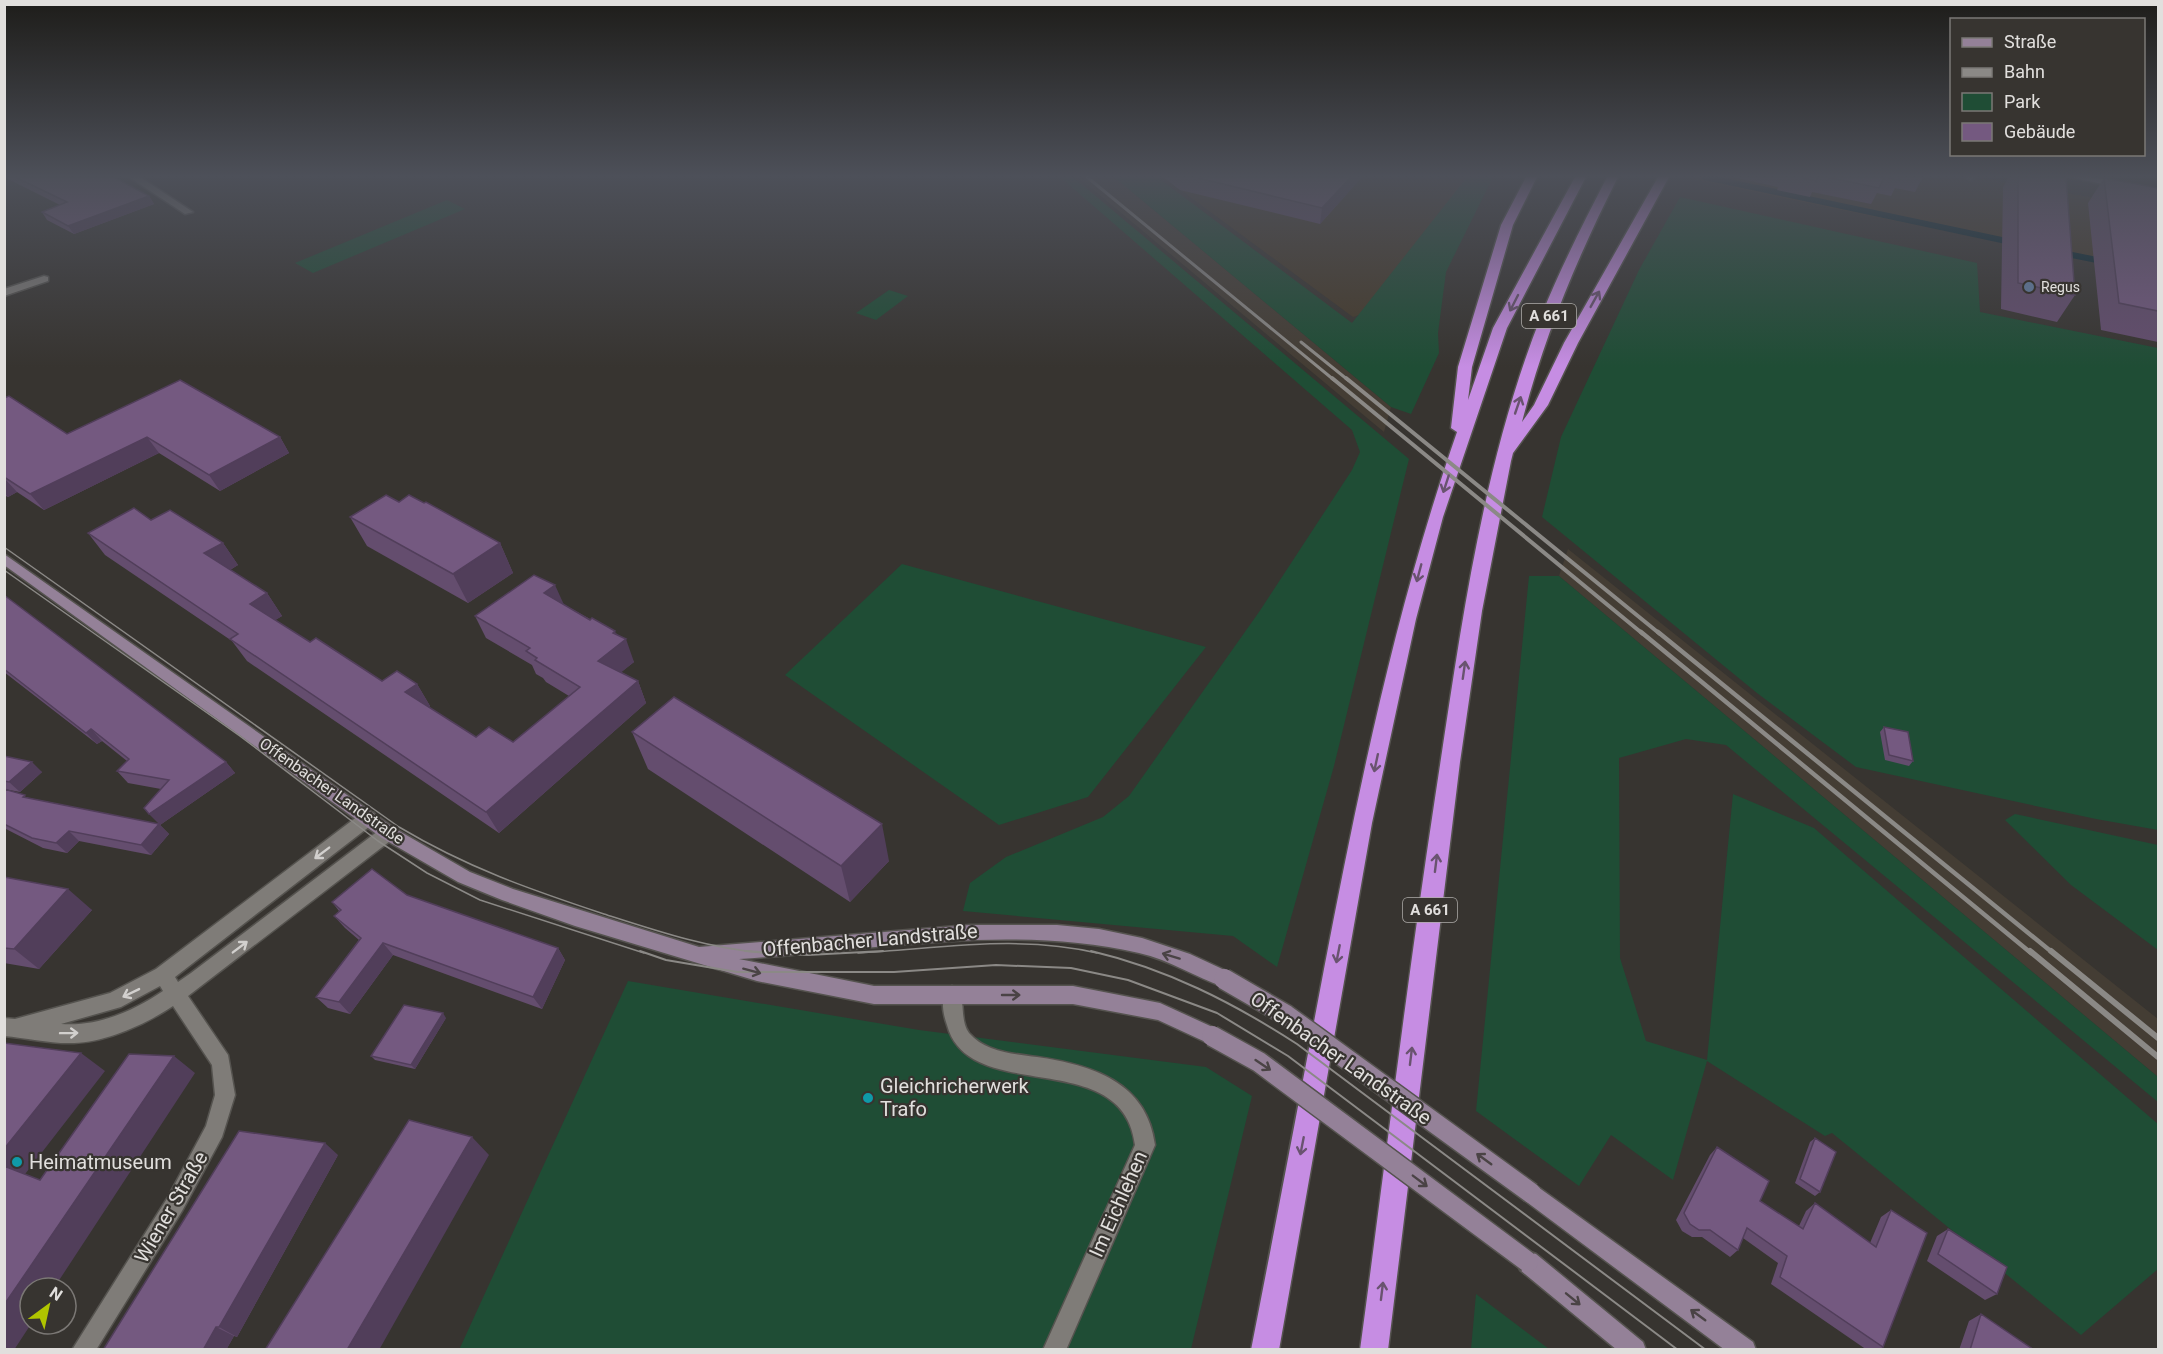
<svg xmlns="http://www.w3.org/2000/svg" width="2163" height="1354" viewBox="0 0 2163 1354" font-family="Roboto,sans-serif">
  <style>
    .commercial { fill: #453a2a }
    .built { fill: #443d34 }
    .green { fill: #1f4d35 }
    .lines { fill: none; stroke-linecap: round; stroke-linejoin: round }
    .stream { stroke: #05252f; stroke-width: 6 }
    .street-casing { stroke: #55534f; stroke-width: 3 }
    .secondary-casing { stroke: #55534f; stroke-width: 3 }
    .highway-casing { stroke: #55534f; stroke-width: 3 }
    .street { fill: #7f7c78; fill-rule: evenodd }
    .secondary { fill: #948198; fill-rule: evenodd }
    .highway { fill: #c68de3; fill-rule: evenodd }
    .tram-far1 { stroke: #8b8986; stroke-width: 1.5 }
    .tram { stroke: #8b8986; stroke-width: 2 }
    .rail-far3 { stroke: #8b8986; stroke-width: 3 }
    .rail-far2 { stroke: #8b8986; stroke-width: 4 }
    .rail-far1 { stroke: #8b8986; stroke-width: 4.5 }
    .rail { stroke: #8b8986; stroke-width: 6 }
    .secondary-bridge-casing { stroke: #55534f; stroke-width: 23; stroke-linecap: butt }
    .secondary-bridge { stroke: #948198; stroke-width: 20 }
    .wall { fill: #644d6e }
    .shaded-wall { fill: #513e5a }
    .building { fill: #745980; stroke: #513e5a; stroke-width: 1.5 }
    .oneway { stroke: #69536f }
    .oneway2 { stroke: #d2d0ce }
    .oneway3 { stroke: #4a4345 }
    .service-dot { fill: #5c6f8a; stroke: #373430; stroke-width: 2 }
    .culture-dot { fill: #0f9aa8; stroke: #373430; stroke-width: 2 }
    .labels { text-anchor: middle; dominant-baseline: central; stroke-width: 4.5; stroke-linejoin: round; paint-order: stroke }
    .far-poi-label { font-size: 14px; fill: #e1dfdd; stroke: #373430; text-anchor: start }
    .shield { fill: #373430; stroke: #aeaca9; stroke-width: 1.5 }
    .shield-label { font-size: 15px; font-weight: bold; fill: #e1dfdd }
    .street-label { font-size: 16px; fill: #e1dfdd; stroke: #373430 }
    .near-street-label { font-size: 20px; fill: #e1dfdd; stroke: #373430 }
    .near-poi-label { font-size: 20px; fill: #e1dfdd; stroke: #373430; text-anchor: start }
  </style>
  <rect width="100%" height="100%" fill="#373430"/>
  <path class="commercial" d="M 1163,177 L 1480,177 L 1387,306 L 1353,317 Z
    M 1682,177 L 1975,177 L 2158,209 L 2158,275 Z"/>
  <path class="built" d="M 1078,177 L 1114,177 L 1391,407 L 1384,432 Z
    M 1568,549 L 2158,1019 L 2158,1077 L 1559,576 Z"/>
  <path class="green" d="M 1060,177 L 1073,177 L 1409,459 L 1334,766 L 1277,967 L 1233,936 L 963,911 L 970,883 L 1006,857 L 1103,817 L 1129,796 L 1259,612 L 1352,470 L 1360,452 L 1352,430 Z
    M 1114,177 L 1157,177 L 1352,323 L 1467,177 L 1493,177 L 1446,272 L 1438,333 L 1439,353 L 1411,414 L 1391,407 Z
    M 1680,197 L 1977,263 L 1980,312 L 2158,348 L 2158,830 L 2096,819 L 1856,767 L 1757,693 L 1542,517 L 1561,437 L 1639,270 Z
    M 447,200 L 465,209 L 313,273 L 295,263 Z
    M 889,290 L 908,296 L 876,320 L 856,313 Z
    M 902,564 L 1206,647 L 1088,797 L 999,825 L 785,675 Z
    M 1529,576 L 1559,576 L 2158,1077 L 2158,1102 L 1726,745 L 1686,739 L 1619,758 L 1620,958 L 1646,1041 L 1707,1060 L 1733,794 L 1814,828 L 2158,1124 L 2158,1269 L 2081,1335 L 1832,1133 L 1825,1136 L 1707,1061 L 1673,1180 L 1611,1135 L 1579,1186 L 1476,1111 Z
    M 2015,814 L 2158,845 L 2158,950 L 2071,885 L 2005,820 Z
    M 628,981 L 919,1030 L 1206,1067 L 1252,1096 L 1191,1349 L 459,1350 Z
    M 1476,1294 L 1549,1349 L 1471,1349 Z"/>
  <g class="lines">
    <path class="stream" d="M 1705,177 L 2011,242
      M 2062,253 L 2102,261"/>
    <defs>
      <path id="street" d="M 129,177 L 140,177 L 193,212 L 185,214 Z
        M 1964,177 L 1975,177 L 1971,180 Z
        M 44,276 L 48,277 L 48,281 L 4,296 L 4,289 Z
        M 368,811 L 374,813 L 376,818 L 374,823 L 175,977 L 178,982 L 191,973 L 382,828 L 388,826 L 394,828 L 396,833 L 394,838 L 188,996 L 228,1055 L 235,1095 L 222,1137 L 182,1211 L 96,1350 L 72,1350 L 168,1197 L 206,1126 L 215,1095 L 212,1065 L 173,1006 C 146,1024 107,1042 74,1043 C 51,1044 27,1038 4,1036 L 4,1018 L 15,1019 L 110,993 L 156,969 L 362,813 ZM 160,986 L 163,991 C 134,1011 97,1027 61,1024 L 121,1007 Z
        M 952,986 L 959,989 C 965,1002 960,1021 969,1033 C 985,1052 1014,1054 1037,1057 C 1092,1065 1147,1082 1155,1145 L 1066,1350 L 1043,1350 L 1135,1145 C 1123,1044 969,1107 947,1025 C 943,1014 941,1000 945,989 Z"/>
      <path id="secondary" d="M 2070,177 L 2090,177 L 2158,190 L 2158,196 Z
        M 4,554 L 394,828 L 470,872 L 513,889 L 699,947 L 970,925 L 1057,925 L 1099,929 L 1142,938 L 1190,954 L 1231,973 L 1233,979 L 1231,985 L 1224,987 C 1195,977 1170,960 1139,953 C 1009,923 870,951 739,959 L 874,986 L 1073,986 L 1160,1003 L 1219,1030 L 1222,1036 L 1219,1042 L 1212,1045 L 1158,1020 L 1073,1004 L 874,1004 L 757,981 L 575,926 L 502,900 L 458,882 L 382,838 L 4,565 Z
        M 1531,1182 L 1753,1342 L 1756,1350 L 1725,1350 L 1524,1200 L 1520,1193 L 1524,1186 Z
        M 1528,1251 L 1536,1254 L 1643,1342 L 1646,1350 L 1617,1350 L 1520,1270 L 1517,1262 L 1520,1254 Z"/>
      <path id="highway" d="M 1526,177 L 1537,177 L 1513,225 L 1472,367 L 1468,400 L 1493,328 L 1575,177 L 1586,177 L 1507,328 L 1443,517 L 1416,619 L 1372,823 L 1279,1350 L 1251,1350 C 1276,1223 1300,1096 1324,969 C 1359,787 1396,607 1457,432 L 1451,428 L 1458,367 L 1501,225 Z
        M 1607,177 L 1618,177 C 1578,256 1544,336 1522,422 L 1534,405 L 1564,343 L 1658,177 L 1669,177 L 1578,343 L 1548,405 L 1513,453 L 1511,461 L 1482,611 L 1460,762 L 1388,1350 L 1360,1350 C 1385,1165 1407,981 1435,798 C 1460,635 1481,467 1542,314 C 1561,267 1584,222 1607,177 Z"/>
    </defs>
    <use href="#street" class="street-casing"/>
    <use href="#secondary" class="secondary-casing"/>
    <use href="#highway" class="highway-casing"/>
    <use href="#street" class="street"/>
    <use href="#secondary" class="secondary"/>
    <use href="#highway" class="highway"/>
    <path class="tram-far1" d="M 4,547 L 399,827 C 468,868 529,889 604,914 C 657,931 707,948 763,953
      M 4,570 L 240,736 L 378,841 L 427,873 L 480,900 L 644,953
      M 858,953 C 937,949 1019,934 1097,953"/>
    <path class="tram" d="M 640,951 L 666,960 L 737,972 L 894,972 L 996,965 L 1071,968 L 1128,980 L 1217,1013 L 1288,1056 L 1678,1350
      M 745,951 L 808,955 L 883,951
      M 1091,951 C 1167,969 1232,1002 1297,1044 L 1706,1350"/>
    <path class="rail-far3" d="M 1087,177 L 1334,380
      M 1301,342 L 1348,380"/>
    <path class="rail-far2" d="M 1332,378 L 1643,634
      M 1346,378 L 1660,634"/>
    <path class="rail-far1" d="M 1641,632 L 2031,953
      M 1658,632 L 2053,953"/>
    <path class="rail" d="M 2030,951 L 2158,1057
      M 2051,951 L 2158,1038"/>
    <defs>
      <path id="secondary-bridge" d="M 1224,979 L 1286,1015 L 1531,1193
        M 1212,1036 L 1259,1062 L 1528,1262"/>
    </defs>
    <use href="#secondary-bridge" class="secondary-bridge-casing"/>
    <use href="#secondary-bridge" class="secondary-bridge"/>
  </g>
  <path class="wall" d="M 4,177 L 114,177 L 149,196 L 154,204 L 74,234 L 47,220 L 42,212 L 60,205 Z
    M 1163,177 L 1362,177 L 1320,224 L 1180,190 Z
    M 1733,177 L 1923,177 L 1915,192 L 1895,188 L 1891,196 L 1877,193 L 1871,204 L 1812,192 L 1810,197 L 1777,190 L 1778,187 Z
    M 2009,177 L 2066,177 L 2075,295 L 2057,322 L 2001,309 L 2003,187 Z
    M 2104,178 L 2158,188 L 2158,342 L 2101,330 L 2088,203 Z
    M 4,398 L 67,434 L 280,437 L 289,453 L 220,491 L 159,453 L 44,510 L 17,492 L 8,497 L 4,495 Z
    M 399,502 L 500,543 L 513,573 L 468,603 L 367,546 L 350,517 Z
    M 151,520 L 223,543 L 238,565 L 230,570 L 267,593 L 282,616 L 275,620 L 310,642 L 382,681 L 417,684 L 430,706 L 429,707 L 476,737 L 513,742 L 569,696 L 546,682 L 543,678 L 536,674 L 532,665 L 486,638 L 475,616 L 563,604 L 617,634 L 634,662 L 621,672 L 638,681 L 646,703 L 499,833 L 247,661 L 232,641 L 105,555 L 88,533 Z
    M 4,595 L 226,762 L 235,773 L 160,825 L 169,834 L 151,855 L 79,841 L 67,853 L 43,848 L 4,828 L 4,789 L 29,798 L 158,824 L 161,789 L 128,783 L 117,771 L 127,761 L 102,741 L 97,744 L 4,672 Z
    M 1884,727 L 1913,761 L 1909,766 L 1885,760 L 1880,732 Z
    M 632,732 L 889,861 L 850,902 L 648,769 Z
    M 4,756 L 42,772 L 20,792 L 4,789 Z
    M 4,877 L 92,910 L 39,969 L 4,963 Z
    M 332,902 L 558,948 L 565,960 L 542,1009 L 393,955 L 350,1014 L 328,1008 L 316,997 L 359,940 L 345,928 L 334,916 L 339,911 Z
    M 446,1018 L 415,1069 L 375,1060 L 371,1056 Z
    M 1815,1138 L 1820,1192 L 1815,1196 L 1795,1183 L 1810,1142 Z
    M 1717,1147 L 1760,1201 L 1799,1226 L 1806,1211 L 1815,1203 L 1870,1243 L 1881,1217 L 1891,1210 L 1883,1347 L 1879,1350 L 1867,1350 L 1771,1284 L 1778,1263 L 1743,1238 L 1738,1250 L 1730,1257 L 1702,1237 L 1692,1237 L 1682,1231 L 1676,1220 L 1710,1155 Z
    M 338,1155 L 237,1337 L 234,1336 L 226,1350 L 103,1350 Z
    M 1948,1229 L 1997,1294 L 1985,1300 L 1927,1261 L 1937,1236 Z
    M 1981,1314 L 2034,1350 L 1959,1350 L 1969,1321 Z"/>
  <path class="shaded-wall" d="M 1351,177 L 1362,177 L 1320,224 L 1322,208 Z
    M 149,196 L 154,204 L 74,234 L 68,226 Z
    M 147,437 L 159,453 L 44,510 L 30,494 Z
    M 280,437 L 289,453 L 220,491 L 209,475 Z
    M 4,478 L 17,492 L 8,497 L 4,493 Z
    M 223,543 L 238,565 L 220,576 L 204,553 Z
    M 500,543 L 513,573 L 468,603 L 453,574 Z
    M 555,585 L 565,607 L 544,593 Z
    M 267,593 L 282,616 L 266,626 L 250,604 Z
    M 615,631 L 620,644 L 626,639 L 634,662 L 608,683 L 598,661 L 613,633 Z
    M 638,681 L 646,703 L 499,833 L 486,812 Z
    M 417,684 L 430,706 L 419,714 L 405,692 Z
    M 91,729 L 102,741 L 97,744 L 86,733 Z
    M 32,762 L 42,772 L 20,792 L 9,782 Z
    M 226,762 L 235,773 L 160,825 L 169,834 L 151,855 L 141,845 L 159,824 L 149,814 Z
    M 882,824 L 889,861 L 850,902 L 841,866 Z
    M 69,831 L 79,841 L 67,853 L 56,843 Z
    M 68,889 L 92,910 L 39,969 L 14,949 Z
    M 383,943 L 393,955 L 350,1014 L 339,1002 Z
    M 558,948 L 565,960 L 542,1009 L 533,997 Z
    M 443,1013 L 446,1018 L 415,1069 L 411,1065 Z
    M 81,1053 L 105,1071 L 22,1178 L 4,1167 L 4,1149 Z
    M 174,1056 L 195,1073 L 54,1288 L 30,1288 L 31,1324 L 14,1350 L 4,1350 L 4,1305 Z
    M 472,1137 L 489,1155 L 379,1350 L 347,1350 Z
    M 325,1143 L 338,1155 L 237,1337 L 219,1327 Z
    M 216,1327 L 234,1336 L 226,1350 L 203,1350 Z"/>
  <path class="building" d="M 15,177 L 114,177 L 149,196 L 68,226 L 42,212 L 67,202 Z
    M 1194,177 L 1351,177 L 1322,208 Z
    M 1799,177 L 1817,177 L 1817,181 Z
    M 1826,177 L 1884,177 L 1879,188 Z
    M 1885,177 L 1899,177 L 1899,180 Z
    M 2018,177 L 2066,177 L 2075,295 L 2018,283 Z
    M 2104,178 L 2158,188 L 2158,311 L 2119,303 Z
    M 180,380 L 280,437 L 209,475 L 147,437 L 30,494 L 4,477 L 4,398 L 9,396 L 67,434 Z
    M 386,495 L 399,502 L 409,495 L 424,503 L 426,502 L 500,543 L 453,574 L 350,517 Z
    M 134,508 L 151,520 L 170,510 L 223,543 L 204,553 L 267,593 L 250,604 L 310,642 L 316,638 L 382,681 L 397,671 L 417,684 L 405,692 L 476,737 L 489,727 L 513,742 L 580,687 L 535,660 L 537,658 L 526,651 L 530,648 L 475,616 L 534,575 L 555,585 L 544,593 L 590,620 L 592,618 L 615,631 L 613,633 L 626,639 L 598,661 L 638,681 L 486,812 L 230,639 L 238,634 L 88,533 Z
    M 4,595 L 226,762 L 149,814 L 144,808 L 169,780 L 117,771 L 129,759 L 91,729 L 86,733 L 4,669 Z
    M 674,697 L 882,824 L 841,866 L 632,732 Z
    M 1884,727 L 1908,732 L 1913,761 L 1889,755 Z
    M 4,756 L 32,762 L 9,782 L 4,781 Z
    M 4,789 L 25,795 L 23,797 L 159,824 L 141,845 L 69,831 L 56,843 L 32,838 L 4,824 Z
    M 372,869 L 407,895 L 558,948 L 533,997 L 383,943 L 339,1002 L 316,997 L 361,938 L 334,916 L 341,910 L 332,902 Z
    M 4,877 L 68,889 L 14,949 L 4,948 Z
    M 404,1005 L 443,1013 L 411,1065 L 371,1056 Z
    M 4,1043 L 81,1053 L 4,1149 Z
    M 129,1054 L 174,1056 L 4,1305 L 4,1166 L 40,1180 Z
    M 409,1120 L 472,1137 L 347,1350 L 265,1350 Z
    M 239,1131 L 325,1143 L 219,1327 L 216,1327 L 203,1350 L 103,1350 Z
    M 1815,1138 L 1836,1152 L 1820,1192 L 1800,1179 Z
    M 1717,1147 L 1769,1181 L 1760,1201 L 1803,1229 L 1815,1203 L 1876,1247 L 1891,1210 L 1927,1233 L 1883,1347 L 1780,1277 L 1787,1256 L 1747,1228 L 1738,1250 L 1710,1230 L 1699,1230 L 1690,1224 L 1684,1213 Z
    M 1948,1229 L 2007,1267 L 1997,1294 L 1938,1254 Z
    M 1981,1314 L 2034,1350 L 1970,1350 Z"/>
  <defs><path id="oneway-shaft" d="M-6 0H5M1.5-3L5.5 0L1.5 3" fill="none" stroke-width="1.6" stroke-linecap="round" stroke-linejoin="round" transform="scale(1.5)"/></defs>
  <g class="oneway">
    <use href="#oneway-shaft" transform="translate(1595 299) rotate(-61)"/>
    <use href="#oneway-shaft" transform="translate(1514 303) rotate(117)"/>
    <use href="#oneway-shaft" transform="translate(1518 405) rotate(-71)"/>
    <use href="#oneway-shaft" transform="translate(1446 484) rotate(108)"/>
    <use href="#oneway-shaft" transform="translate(1419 573) rotate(105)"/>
    <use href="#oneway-shaft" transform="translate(1464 670) rotate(-82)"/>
    <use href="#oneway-shaft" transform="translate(1376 763) rotate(102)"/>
    <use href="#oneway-shaft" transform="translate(1436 863) rotate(-83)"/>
    <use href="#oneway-shaft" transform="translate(1338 954) rotate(101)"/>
    <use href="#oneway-shaft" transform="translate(1411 1056) rotate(-83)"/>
    <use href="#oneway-shaft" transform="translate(1302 1146) rotate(101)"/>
    <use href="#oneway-shaft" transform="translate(1382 1291) rotate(-83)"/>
  </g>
  <g class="oneway2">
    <use href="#oneway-shaft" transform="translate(322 853) rotate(143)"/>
    <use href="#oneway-shaft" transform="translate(240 947) rotate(-37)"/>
    <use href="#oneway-shaft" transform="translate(131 993) rotate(154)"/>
    <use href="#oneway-shaft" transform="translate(69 1033) rotate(-1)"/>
  </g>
  <g class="oneway3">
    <use href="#oneway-shaft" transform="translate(1171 956) rotate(-163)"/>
    <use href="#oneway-shaft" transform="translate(752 971) rotate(15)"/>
    <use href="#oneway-shaft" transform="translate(1011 995)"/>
    <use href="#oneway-shaft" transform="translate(1263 1065) rotate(34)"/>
    <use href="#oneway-shaft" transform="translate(1484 1159) rotate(-144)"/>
    <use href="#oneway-shaft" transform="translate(1420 1181) rotate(37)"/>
    <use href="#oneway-shaft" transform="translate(1573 1299) rotate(39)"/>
    <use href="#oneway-shaft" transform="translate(1698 1315) rotate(-144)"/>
  </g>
  <linearGradient id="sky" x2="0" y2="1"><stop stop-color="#1e1d1a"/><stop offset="0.48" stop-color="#4d5059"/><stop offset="1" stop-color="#4d5059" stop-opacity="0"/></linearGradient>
  <rect width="2163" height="367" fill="url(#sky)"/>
  <circle class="service-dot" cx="2029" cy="287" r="6"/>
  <g class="culture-dot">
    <circle cx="868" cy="1098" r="6"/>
    <circle cx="17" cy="1162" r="6"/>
  </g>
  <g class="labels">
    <g class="far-poi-label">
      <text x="2041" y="287">Regus</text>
    </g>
    <g class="shield">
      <rect x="1522" y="304" width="54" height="24" rx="4.5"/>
      <rect x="1403" y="898" width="54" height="24" rx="4.5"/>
    </g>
    <g class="shield-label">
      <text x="1549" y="316">A 661</text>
      <text x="1430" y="910">A 661</text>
    </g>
    <g class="street-label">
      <text transform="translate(332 791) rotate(35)">Offenbacher Landstraße</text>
    </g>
    <g class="near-street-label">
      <text transform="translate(870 940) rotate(-5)">Offenbacher Landstraße</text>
      <text transform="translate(1341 1058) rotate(35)">Offenbacher Landstraße</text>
      <text transform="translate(1118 1204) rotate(-66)">Im Eichlehen</text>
      <text transform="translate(171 1207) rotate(-60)">Wiener Straße</text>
    </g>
    <g class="near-poi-label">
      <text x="880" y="1086">Gleichricherwerk<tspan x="880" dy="23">Trafo</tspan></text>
      <text x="29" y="1162">Heimatmuseum</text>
    </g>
  </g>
  <rect width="2163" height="1354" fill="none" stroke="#e1dfdd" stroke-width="12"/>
  <rect x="1950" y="18" width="195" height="138" fill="#373430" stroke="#7b7875" stroke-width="1.5"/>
  <rect x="1962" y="38" width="30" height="9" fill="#948198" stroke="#7b7875" stroke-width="1.5"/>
  <text x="2004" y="48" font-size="18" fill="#e1dfdd">Straße</text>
  <rect x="1962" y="68" width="30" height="9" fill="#8b8986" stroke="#7b7875" stroke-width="1.5"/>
  <text x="2004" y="78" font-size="18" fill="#e1dfdd">Bahn</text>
  <rect x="1962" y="93" width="30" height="18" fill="#1f4d35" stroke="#7b7875" stroke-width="1.5"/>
  <text x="2004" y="108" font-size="18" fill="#e1dfdd">Park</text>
  <rect x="1962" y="123" width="30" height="18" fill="#745980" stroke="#7b7875" stroke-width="1.5"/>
  <text x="2004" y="138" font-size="18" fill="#e1dfdd">Gebäude</text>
  <g transform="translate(48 1306) rotate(33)"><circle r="28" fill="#373430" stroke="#7b7875" stroke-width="1.5"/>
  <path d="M0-4.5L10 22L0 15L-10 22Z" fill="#b0c500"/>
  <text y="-9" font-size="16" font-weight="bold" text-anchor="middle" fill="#e1dfdd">N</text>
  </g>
</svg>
